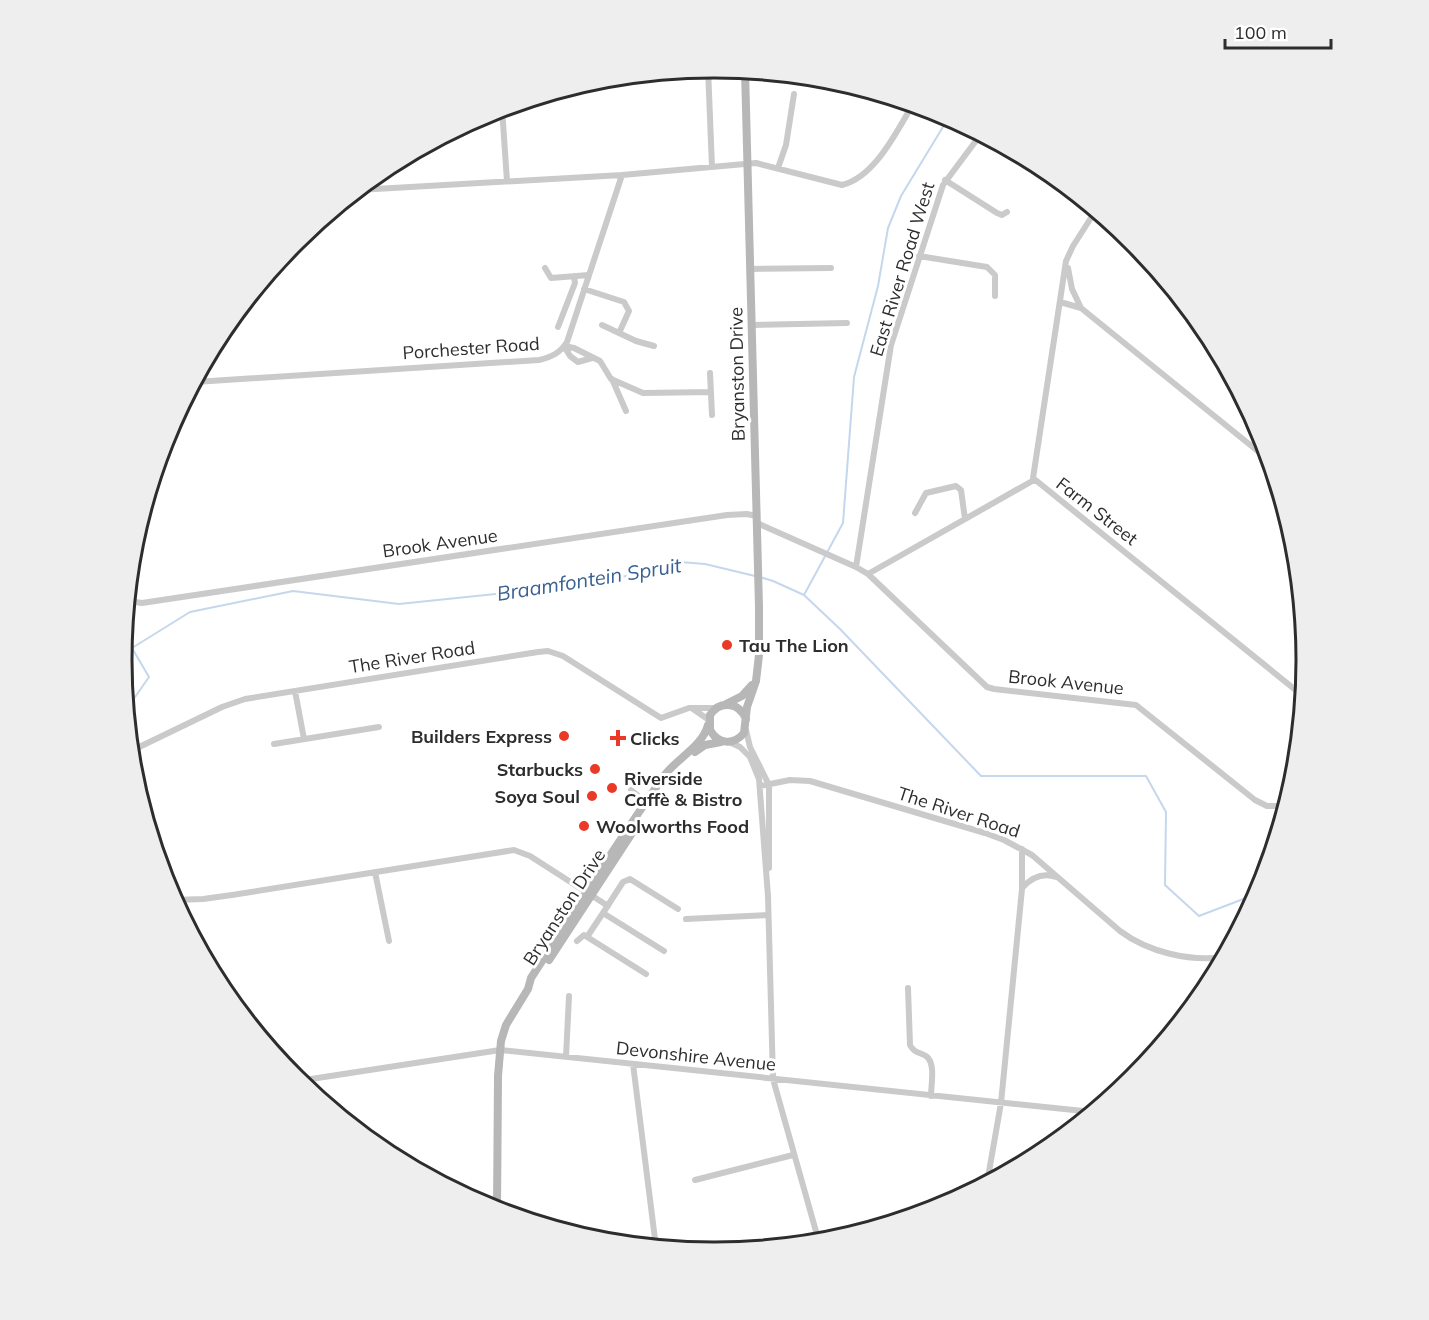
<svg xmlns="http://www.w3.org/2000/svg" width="1429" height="1320" viewBox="0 0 1429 1320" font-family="Mulish,sans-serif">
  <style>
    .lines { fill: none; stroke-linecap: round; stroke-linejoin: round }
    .stream { stroke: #c5d7ec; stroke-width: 2 }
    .street { stroke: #cacaca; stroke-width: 6 }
    .secondary { stroke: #b7b7b7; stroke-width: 8 }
    .poi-dot { fill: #eb3928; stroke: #fff; stroke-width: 2 }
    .labels { text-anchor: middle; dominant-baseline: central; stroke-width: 6; stroke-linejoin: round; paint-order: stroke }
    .street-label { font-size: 18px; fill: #2d2d2d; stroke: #fff }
    .poi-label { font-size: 18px; font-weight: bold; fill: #2d2d2d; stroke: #fff; text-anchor: start }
    .water-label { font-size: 20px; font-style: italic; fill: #396192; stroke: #fff }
    .rim { fill: none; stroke: #2d2d2d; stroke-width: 3 }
  </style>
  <rect width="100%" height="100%" fill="#fff"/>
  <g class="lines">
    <path class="stream" d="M 760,577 L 773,581 L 804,595 L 840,629 L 981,776 L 1146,776 L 1166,812 L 1165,885 L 1199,916 L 1259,893
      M 804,595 L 843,523 L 854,377 L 878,286 L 888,228 L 901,196 L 949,117
      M 126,701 L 133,700 L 149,677 L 132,648 L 190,612 L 293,591 L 399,604 L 534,590 L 586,578 L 622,577 L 680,562 L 705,564 L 755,576"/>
    <path class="street" d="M 708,68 L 712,167
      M 502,108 L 507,181
      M 778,168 L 786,145 L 794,94
      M 945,180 L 997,213 L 1002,215 L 1007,212
      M 358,190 L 622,175 L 756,163 L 842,185 C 875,177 897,131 913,104
      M 1096,210 L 1073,246 L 1066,261 L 1033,478 L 1303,696
      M 919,256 L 987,267 L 995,275 L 995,296
      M 545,268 L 551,278 L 589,275
      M 1068,268 L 1072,289 L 1081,308
      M 751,269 L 831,268
      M 584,289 L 624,302 L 629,311 L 619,333
      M 1060,302 L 1081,308 L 1270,461
      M 602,325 L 636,341 L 654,346
      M 752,325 L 847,323
      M 558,327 L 575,283 L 574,276
      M 564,346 L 574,348 L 600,361 L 611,379 L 643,393 L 711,392
      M 564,346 L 570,356 L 578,362 L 592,358
      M 710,373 L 712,415
      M 612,379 L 626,411
      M 195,382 L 539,360 C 552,357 560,353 567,342 L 622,175
      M 915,513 L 926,493 L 956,486 L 961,490 L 965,519
      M 757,523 L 856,567 L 868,574 L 987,687 L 994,689 L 1136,705 L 1255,800 L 1267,806 L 1287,806
      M 856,567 L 891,345 L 943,185 L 981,134
      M 868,574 L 1034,480
      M 128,601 L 142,603 L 727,515 L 747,514 L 756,516
      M 295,691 L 304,739
      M 693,709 L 709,720
      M 746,730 L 750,747 L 769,785 L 769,868
      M 729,742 L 740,747 L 750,757 L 759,779 L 768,896 L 773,1079 L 819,1242
      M 274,744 L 379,727
      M 131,751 L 222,707 L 245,699 L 538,652 L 548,651 L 563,656 L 661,718 L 689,708 L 716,708
      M 760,786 L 790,780 L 810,781 L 985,833 L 1004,840 L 1032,855 L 1120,931 C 1148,952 1190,962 1224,957
      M 631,790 L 646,802
      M 375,872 L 389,941
      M 1022,888 C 1031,878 1042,872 1056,877
      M 174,900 L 203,899 L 232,895 L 514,850 L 530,856 L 608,906
      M 686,919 L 768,915
      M 587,937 L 603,913
      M 577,941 L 584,935 L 646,974
      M 664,951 L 603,913 L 623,882 L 630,879 L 678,909
      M 908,988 L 910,1045 C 914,1053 919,1052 926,1056 C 936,1063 931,1085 931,1096
      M 566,1057 L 569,996
      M 633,1064 L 656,1247
      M 298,1081 L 500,1050 L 1093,1112
      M 695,1180 L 793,1155
      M 987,1183 L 1001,1103 L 1022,889 L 1022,849"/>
    <path class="secondary" d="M 745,70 L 759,607 L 759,655 L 756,681 L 747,707 L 744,733 C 733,746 718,744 710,730 L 710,715 C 720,700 739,702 746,719
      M 726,704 L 742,696 L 752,685
      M 695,752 L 705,745 L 721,742
      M 549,960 L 634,830
      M 497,1210 L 498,1076 L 501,1041 L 506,1025 L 528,989 L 531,978 C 575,910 617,842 664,776 C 677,758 702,747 708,725"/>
  </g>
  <g class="poi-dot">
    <circle cx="727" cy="645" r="6"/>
    <circle cx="564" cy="736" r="6"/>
    <path d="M615 729h6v6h6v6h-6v6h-6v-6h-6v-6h6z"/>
    <circle cx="595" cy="769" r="6"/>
    <circle cx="612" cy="788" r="6"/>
    <circle cx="592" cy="796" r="6"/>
    <circle cx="584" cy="826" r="6"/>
  </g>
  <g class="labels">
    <g class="street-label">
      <text transform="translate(902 269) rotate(-73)">East River Road West</text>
      <text transform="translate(471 348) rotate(-4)">Porchester Road</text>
      <text transform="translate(737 374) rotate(-91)">Bryanston Drive</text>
      <text transform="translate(1097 511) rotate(38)">Farm Street</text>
      <text transform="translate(440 543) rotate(-8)">Brook Avenue</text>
      <text transform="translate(412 657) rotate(-9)">The River Road</text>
      <text transform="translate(1066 682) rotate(6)">Brook Avenue</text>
      <text transform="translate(959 812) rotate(18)">The River Road</text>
      <text transform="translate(564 907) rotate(-57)">Bryanston Drive</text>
      <text transform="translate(696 1056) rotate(6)">Devonshire Avenue</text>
    </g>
    <g class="poi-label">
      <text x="739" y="645">Tau The Lion</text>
      <text x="552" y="736" text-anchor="end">Builders Express</text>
      <text x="630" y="738">Clicks</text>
      <text x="583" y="769" text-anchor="end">Starbucks</text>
      <text x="624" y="778">Riverside<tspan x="624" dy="21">Caffè &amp; Bistro</tspan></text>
      <text x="580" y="796" text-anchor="end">Soya Soul</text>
      <text x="596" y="826">Woolworths Food</text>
    </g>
    <g class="water-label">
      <text transform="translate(589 579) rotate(-9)">Braamfontein Spruit</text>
    </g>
  </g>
  <path d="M0 0H1429V1320H0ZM132 660a582 582 0 1 1 1164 0a582 582 0 1 1-1164 0Z" fill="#eee" fill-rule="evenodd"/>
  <path class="rim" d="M132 660a582 582 0 1 1 1164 0a582 582 0 1 1-1164 0Z"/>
  <path d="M1225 39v9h106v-9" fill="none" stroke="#2d2d2d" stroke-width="3"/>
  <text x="1234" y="39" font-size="18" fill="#2d2d2d" stroke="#ffffff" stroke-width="4.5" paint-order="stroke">100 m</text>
</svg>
